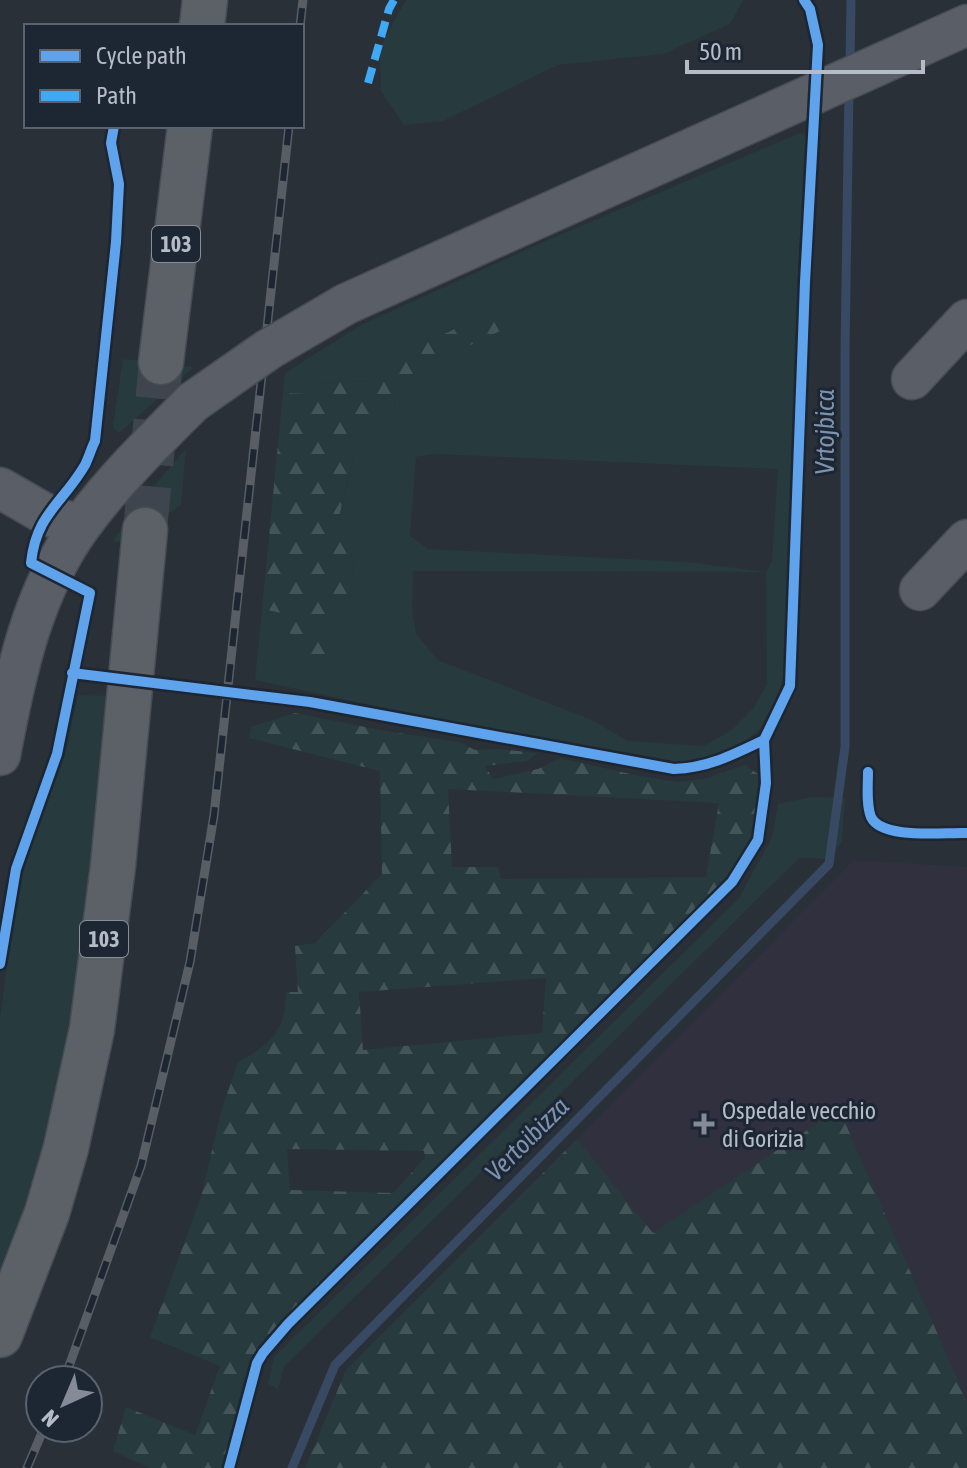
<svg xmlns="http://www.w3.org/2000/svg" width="967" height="1468" viewBox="0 0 967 1468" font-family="'Asap Condensed',sans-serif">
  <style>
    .medical { fill: #31303e }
    .grass { fill: #273a3e; fill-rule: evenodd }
    .forest { fill: url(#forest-firs); fill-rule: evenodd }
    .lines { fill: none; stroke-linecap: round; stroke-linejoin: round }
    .stream { stroke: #384963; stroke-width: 9 }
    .major-tunnel { stroke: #3f454e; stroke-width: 44; stroke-dasharray: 44 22; stroke-linecap: butt }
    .minor-casing { stroke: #484c53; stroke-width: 43 }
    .major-casing { stroke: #484c55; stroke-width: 47 }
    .minor { stroke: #5a5e66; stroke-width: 40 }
    .major { stroke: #5c6168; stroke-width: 44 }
    .rail-casing { stroke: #595d64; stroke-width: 9 }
    .rail { stroke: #1d2633; stroke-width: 6; stroke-dasharray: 18; stroke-linecap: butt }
    .minor-bridge-casing { stroke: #484c53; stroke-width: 43; stroke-linecap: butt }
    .minor-bridge { stroke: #5a5e66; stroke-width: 40 }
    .quiet { stroke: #3fa9f5; stroke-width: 8; stroke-dasharray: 16 8; stroke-linecap: butt }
    .cycleway-casing { stroke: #1d2633; stroke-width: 15 }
    .cycleway { stroke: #60a3ed; stroke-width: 10 }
    .poi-dot { fill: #848b96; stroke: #1d2633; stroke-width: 3 }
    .labels { text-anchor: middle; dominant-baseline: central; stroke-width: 6; stroke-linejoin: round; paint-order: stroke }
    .shield { fill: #1d2633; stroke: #878f9c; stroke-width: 2 }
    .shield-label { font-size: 22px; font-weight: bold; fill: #b4bcc9 }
    .poi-label { font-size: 24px; fill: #b4bcc9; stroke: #1d2633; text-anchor: start }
    .water-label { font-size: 26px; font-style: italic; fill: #7c92b1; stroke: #1d2633 }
  </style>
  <defs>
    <pattern id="forest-firs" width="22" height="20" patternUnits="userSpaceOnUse" patternTransform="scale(2)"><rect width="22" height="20" fill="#273a3e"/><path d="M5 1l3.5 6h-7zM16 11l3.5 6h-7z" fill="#445559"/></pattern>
  </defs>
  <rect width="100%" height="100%" fill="#2a3038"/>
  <path class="medical" d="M 854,860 L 967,867 L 967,1401 L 839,1110 L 653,1234 L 577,1139 Z"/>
  <path class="grass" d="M 406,0 L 743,0 L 730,24 L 663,54 L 558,65 L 443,121 L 404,125 L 381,91 L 380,47 Z
    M 800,133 L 812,137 L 799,247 L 784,674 L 778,697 L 759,730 L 740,746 L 699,765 L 656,764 L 551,744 L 255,680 L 262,609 L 281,613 L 306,667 L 325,628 L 349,604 L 354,562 L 338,522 L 359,434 L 377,418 L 394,408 L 395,395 L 416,371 L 499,331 L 499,309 L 396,357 L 373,381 L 315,383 L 307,395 L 283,393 L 285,373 L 361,325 L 548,240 ZM 433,454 L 778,469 L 772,561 L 766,572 L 688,562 L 428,549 L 410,536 L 416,457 ZM 413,571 L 766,572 L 767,684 L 753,709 L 732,730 L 704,746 L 628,741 L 592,720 L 438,660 L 416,634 L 412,610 Z
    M 123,359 L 194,367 L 119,433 L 114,430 L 113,426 Z
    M 186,449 L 181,505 L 123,543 L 113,541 L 141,501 Z
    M 78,695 L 112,696 L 80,983 L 63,1082 L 12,1253 L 0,1282 L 0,1020 L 14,913 L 26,861 L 65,755 Z
    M 812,797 L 845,798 L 842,842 L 827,859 L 799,858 L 284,1367 L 278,1389 L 268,1384 L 274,1357 L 739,898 L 772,837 L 778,804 Z"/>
  <path class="forest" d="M 499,308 L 500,331 L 416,371 L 395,395 L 394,408 L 377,418 L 359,434 L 338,521 L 354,562 L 349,604 L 325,628 L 330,670 L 321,675 L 306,667 L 281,613 L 262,609 L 283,393 L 306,394 L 315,383 L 373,381 L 396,357 Z
    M 295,713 L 385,731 L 459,742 L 475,750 L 499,749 L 537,753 L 527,761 L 485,766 L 493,779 L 538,769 L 560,758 L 639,776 L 678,782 L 704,779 L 745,765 L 758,774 C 760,821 750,852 721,889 L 293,1310 L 253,1358 L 242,1387 L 223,1468 L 150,1468 L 113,1451 L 126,1407 L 195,1435 L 220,1366 L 150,1337 L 201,1197 L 221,1112 L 238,1062 C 270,1044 286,1032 286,992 L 298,992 L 295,946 L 315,943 L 382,874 L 380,771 L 249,738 L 251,727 ZM 448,789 L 719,803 L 706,877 L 501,879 L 498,867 L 452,867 ZM 546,978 L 542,1033 L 363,1050 L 359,992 ZM 287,1149 L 424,1151 L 425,1158 L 393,1193 L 290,1190 Z
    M 839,1109 L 967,1401 L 967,1468 L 305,1468 L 346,1370 L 577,1139 L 653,1233 Z"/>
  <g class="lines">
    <path class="stream" d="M 850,65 L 851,0
      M 292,1468 L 335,1365 L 829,864 L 845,747 L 845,351 L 849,87"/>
    <path class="major-tunnel" d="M 145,530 L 161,362"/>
    <defs>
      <path id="minor" d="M 346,304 L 967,25
        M 912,379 L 967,320
        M 0,488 L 47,515 L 80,526
        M 920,590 L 967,540
        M 0,755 C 15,675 32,592 81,525 C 114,480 154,441 193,402"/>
      <path id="major" d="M 202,26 L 205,0
        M 161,362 L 190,126
        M 0,1335 L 47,1213 L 66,1148 L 92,1029 L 113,866 L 145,530"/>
    </defs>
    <use href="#minor" class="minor-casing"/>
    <use href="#major" class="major-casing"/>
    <use href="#minor" class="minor"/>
    <use href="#major" class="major"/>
    <defs>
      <path id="rail" d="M 300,26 L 303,0
        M 64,1380 L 141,1166 L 190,962 L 214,815 L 289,126
        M 27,1468 L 44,1428"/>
    </defs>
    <use href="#rail" class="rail-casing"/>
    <use href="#rail" class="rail"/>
    <defs>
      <path id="minor-bridge" d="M 193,402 L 269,349 L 346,304"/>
    </defs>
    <use href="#minor-bridge" class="minor-bridge-casing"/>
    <use href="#minor-bridge" class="minor-bridge"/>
    <path class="quiet" d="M 368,83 L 389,9 L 394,0"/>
    <defs>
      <path id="cycleway" d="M 72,673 L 310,702 L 674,769 C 708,768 735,754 764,740
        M 868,772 C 868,786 866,804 871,817 C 882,840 944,832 967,833
        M 0,964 L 16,869 L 57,754 L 90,593 L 31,563 C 36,514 63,503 85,465 C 89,457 91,449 95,441 L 116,242 L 119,184 L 111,143 L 114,126
        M 229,1468 L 257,1363 L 263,1353 L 288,1324 L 732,882 L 758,840 L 766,783 L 764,740 L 790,686 L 805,282 L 818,45 L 810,9 L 804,0"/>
    </defs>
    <use href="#cycleway" class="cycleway-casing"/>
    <use href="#cycleway" class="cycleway"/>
  </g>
  <path class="poi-dot" d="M700 1112h8v8h8v8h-8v8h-8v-8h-8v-8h8z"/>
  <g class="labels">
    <g class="shield">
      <rect x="152" y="226" width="48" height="36" rx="6"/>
      <rect x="80" y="921" width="48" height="36" rx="6"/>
    </g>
    <g class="shield-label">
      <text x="176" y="244">103</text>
      <text x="104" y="939">103</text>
    </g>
    <g class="poi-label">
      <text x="722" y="1110">Ospedale vecchio<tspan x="722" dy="28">di Gorizia</tspan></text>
    </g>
    <g class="water-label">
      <text transform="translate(825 432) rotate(-90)">Vrtojbica</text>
      <text transform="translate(527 1139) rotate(-45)">Vertoibizza</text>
    </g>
  </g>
  <rect x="24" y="24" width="280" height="104" fill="#1d2633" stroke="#59626f" stroke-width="2"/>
  <rect x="40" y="50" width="40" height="12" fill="#60a3ed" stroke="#59626f" stroke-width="2"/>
  <text x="96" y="64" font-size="24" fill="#b4bcc9">Cycle path</text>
  <rect x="40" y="90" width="40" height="12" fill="#3fa9f5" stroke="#59626f" stroke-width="2"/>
  <text x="96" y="104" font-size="24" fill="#b4bcc9">Path</text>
  <g transform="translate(64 1404) rotate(224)"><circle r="38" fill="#1d2633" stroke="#59626f" stroke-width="2"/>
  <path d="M0-6L14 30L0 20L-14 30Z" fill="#848b96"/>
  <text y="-12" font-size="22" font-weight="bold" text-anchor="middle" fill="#b4bcc9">N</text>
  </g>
  <path d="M687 60v12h236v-12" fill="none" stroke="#b4bcc9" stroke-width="4"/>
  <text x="699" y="60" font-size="24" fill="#b4bcc9" stroke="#1d2633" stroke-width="6" paint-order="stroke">50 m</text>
</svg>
